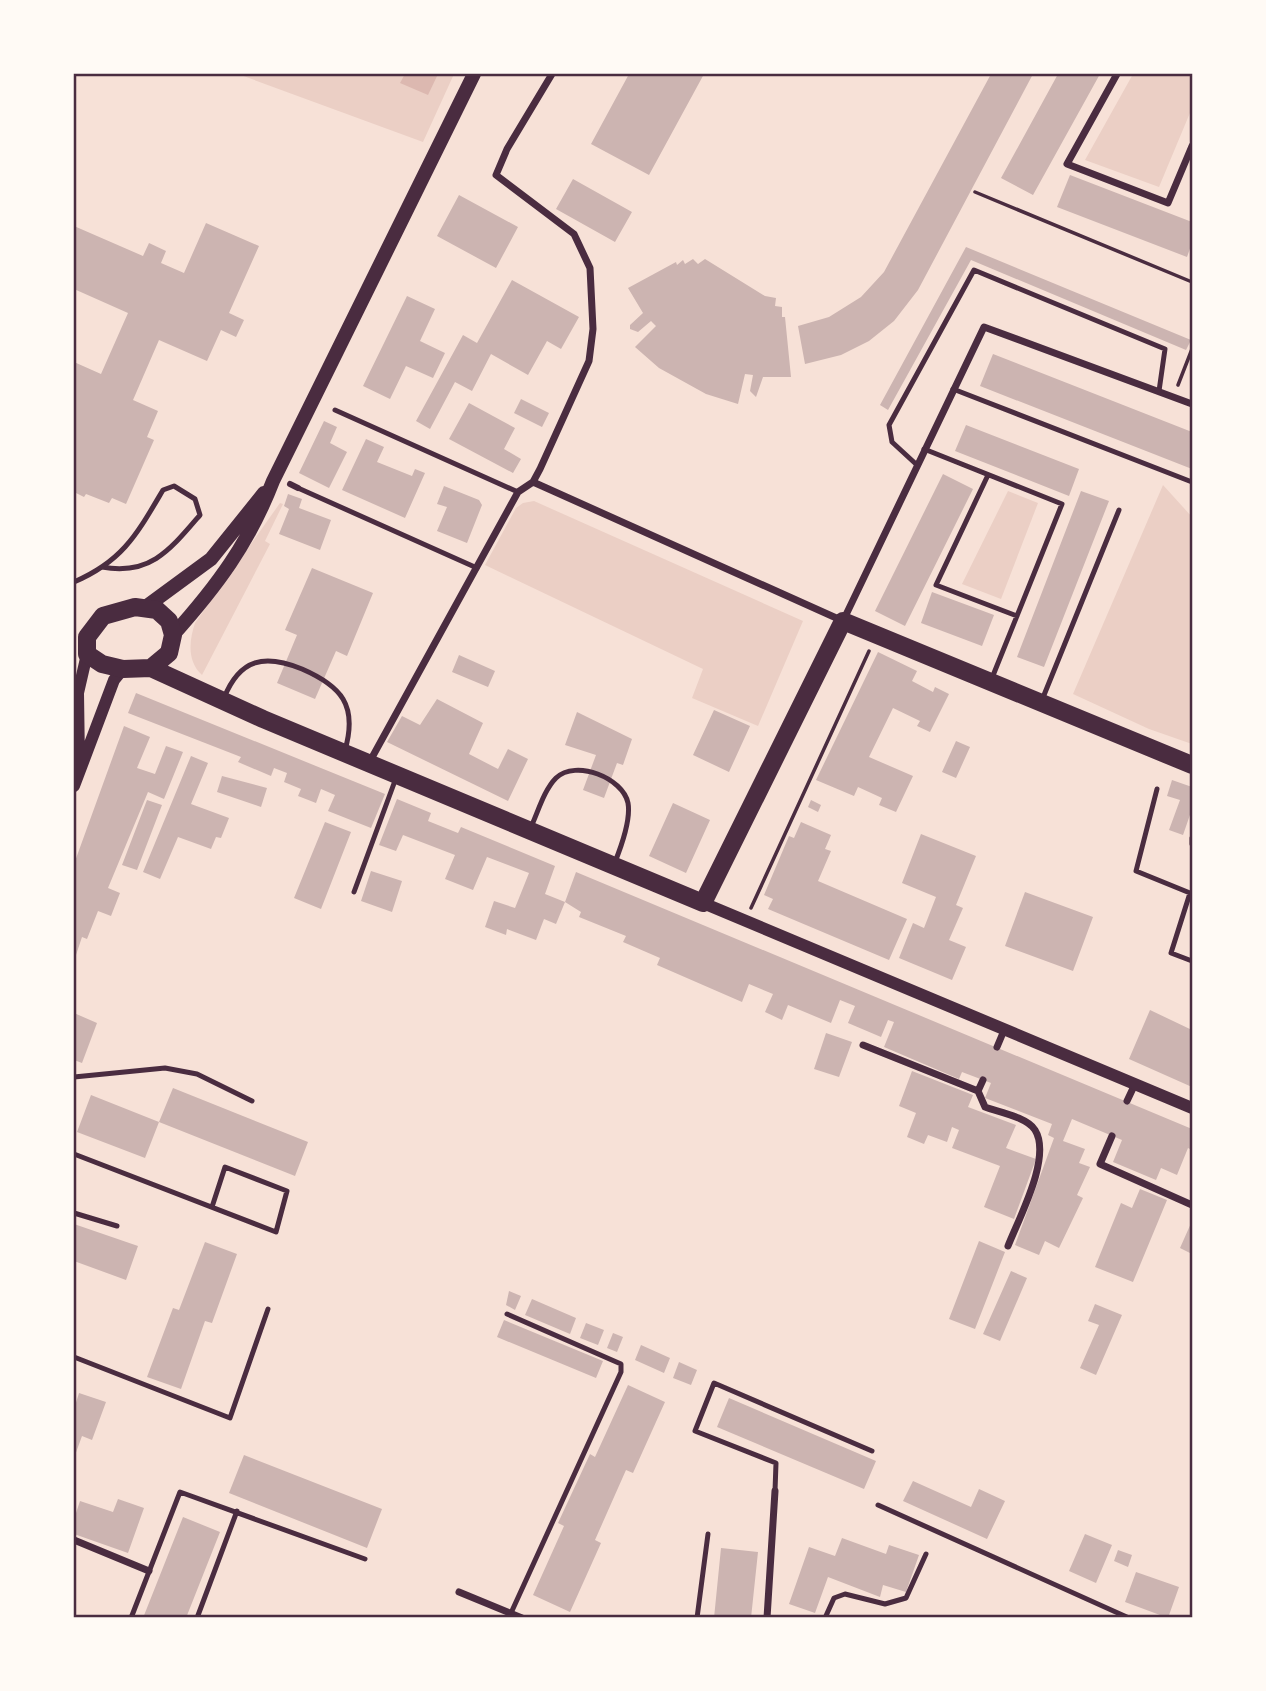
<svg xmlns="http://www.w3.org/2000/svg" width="1266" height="1691" viewBox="0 0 1266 1691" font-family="Karla,sans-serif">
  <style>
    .green { fill: #ebcfc5 }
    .water { fill: #dcb8b0 }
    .building { fill: #ccb4b1 }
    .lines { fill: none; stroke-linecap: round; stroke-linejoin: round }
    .path { stroke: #4a2c40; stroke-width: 3.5 }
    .service { stroke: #4a2c40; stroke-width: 5 }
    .pedestrian { stroke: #4a2c40; stroke-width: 6 }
    .minor { stroke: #4a2c40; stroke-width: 7 }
    .tertiary { stroke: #4a2c40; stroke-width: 12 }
    .secondary { stroke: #4a2c40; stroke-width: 14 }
    .primary { stroke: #4a2c40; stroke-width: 18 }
    .neatline { fill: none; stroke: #4a2c40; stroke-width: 2.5 }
  </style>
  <rect width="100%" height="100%" fill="#f7e1d7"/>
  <path class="green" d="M 238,74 L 454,74 L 423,142 Z
    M 1133,74 L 1192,74 L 1192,108 L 1159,187 L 1085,160 Z
    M 1163,485 L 1192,517 L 1192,744 L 1149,729 L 1073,694 Z
    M 1008,491 L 1038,503 L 1001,599 L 962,584 Z
    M 534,501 L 803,621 L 758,726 L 692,698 L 703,669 L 485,565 L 516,508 L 523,503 Z
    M 280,503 L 283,504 L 265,541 L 270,544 L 202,675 C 187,661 189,641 195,623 Z"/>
  <path class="water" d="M 405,74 L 438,74 L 428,95 L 400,83 Z"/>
  <path class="building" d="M 629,74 L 704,74 L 649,175 L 591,144 Z
    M 991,74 L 1033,74 L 918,290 L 894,321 L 869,341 L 841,355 L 805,364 L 798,326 L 829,317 L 861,297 L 884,272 Z
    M 1058,74 L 1100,74 L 1033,195 L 1001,178 Z
    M 1070,175 L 1192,222 L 1192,243 L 1187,257 L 1057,207 Z
    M 573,179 L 632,212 L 615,242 L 556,209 Z
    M 459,195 L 518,227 L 496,268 L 437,236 Z
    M 206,223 L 259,246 L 229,313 L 244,320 L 236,337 L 221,330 L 207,361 L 159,340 L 133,400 L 158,411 L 147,437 L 154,440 L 126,504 L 112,498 L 109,503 L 86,494 L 84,497 L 74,492 L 74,362 L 101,374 L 128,313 L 74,289 L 74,226 L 143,256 L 149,243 L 166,251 L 161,263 L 184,273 Z
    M 966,247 L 1191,340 L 1186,350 L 971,260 L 888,410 L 880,405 Z
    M 693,259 L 698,264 L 705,259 L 765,296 L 776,298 L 775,306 L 782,307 L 782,317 L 785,317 L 791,377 L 763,377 L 756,397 L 750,391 L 753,375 L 745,374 L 738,404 L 706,394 L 659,368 L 635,347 L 656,326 L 651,321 L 638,332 L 630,329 L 630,325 L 643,313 L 628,288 L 676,262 L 677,265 L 683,260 L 685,264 Z
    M 512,280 L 579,317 L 561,349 L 547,341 L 528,375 L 491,354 L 472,391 L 455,382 L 430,429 L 416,421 L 463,335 L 477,343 Z
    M 407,296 L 435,309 L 420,341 L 445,353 L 433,378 L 406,366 L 390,399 L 363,386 Z
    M 993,354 L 1192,432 L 1192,469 L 980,386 Z
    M 521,399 L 549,413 L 542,427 L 514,413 Z
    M 469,403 L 515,428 L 504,449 L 521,459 L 513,473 L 449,439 Z
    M 324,421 L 337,427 L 330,443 L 347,452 L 329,488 L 299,473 Z
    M 966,425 L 1079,469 L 1069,496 L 955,451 Z
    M 366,439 L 384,447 L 377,462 L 412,476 L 415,469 L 425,473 L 405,518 L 342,490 Z
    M 943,474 L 973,489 L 905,626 L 875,611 Z
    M 444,486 L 479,500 L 482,505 L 467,543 L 437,531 L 447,507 L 437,504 Z
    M 1081,491 L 1109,501 L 1044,667 L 1017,657 Z
    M 288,494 L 302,499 L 299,508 L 331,520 L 320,550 L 279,534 L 289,509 L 284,506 Z
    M 312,568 L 373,593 L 347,656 L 336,651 L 315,699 L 277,683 L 297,635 L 285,630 Z
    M 932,592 L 994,615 L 982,646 L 921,623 Z
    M 878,652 L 917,671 L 912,681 L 933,692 L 935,687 L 949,694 L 930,732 L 917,726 L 920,721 L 893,708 L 869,757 L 913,776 L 896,812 L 879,805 L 882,798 L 858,787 L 854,796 L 816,780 Z
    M 459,655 L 495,671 L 488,687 L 452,672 Z
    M 136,693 L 385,794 L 371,828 L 328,811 L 335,795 L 321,789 L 316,803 L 298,796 L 301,789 L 284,782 L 287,773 L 274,768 L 271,776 L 238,762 L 241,757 L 128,713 Z
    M 437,699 L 483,723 L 469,754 L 498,769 L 508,749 L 528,759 L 508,801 L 387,742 L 402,716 L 420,725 Z
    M 714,710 L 750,726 L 729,772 L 693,755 Z
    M 577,712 L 632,739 L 623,765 L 617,763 L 604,798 L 583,790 L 596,755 L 565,745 Z
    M 124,726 L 150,737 L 137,768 L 155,774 L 166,746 L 183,752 L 164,799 L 148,792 L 108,888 L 120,893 L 111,916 L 98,911 L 87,939 L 82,937 L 76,955 L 74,864 Z
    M 956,741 L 970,747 L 956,778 L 942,772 Z
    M 191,756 L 208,763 L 191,804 L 229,818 L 221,838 L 216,837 L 211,849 L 178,837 L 160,879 L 143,872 Z
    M 222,776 L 267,788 L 261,807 L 217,792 Z
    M 1172,780 L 1192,787 L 1192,809 L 1183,835 L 1169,830 L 1180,800 L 1167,796 Z
    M 397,799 L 431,813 L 428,821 L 458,833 L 461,827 L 555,866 L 545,894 L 565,902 L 556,924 L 544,919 L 536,940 L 507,929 L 506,935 L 485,927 L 494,901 L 515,908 L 529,873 L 487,857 L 473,890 L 445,879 L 455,855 L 403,835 L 396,851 L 379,845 Z
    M 147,800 L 162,805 L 137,870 L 122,865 Z
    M 811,800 L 821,805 L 818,812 L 808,807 Z
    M 673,803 L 710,820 L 686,873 L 649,856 Z
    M 325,822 L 351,832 L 321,909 L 294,898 Z
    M 801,822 L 831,835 L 825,849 L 831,851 L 818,881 L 907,919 L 889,960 L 768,909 L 773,899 L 764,895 L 789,836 L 794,838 Z
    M 921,834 L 976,856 L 956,905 L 963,908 L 949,940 L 966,947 L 952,980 L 899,958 L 913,923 L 924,928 L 936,897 L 902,883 Z
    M 371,871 L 402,881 L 392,912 L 361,901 Z
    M 576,872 L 1192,1129 L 1192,1150 L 1188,1148 L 1177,1175 L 1161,1168 L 1156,1180 L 1113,1162 L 1122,1140 L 1072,1119 L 1063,1141 L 1085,1149 L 1079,1163 L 1090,1167 L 1077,1195 L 1083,1198 L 1059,1248 L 1045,1241 L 1039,1255 L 1015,1245 L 1054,1138 L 1048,1135 L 1052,1124 L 985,1098 L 991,1083 L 962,1072 L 959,1079 L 884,1047 L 894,1022 L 888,1020 L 881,1037 L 848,1023 L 855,1006 L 840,1000 L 831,1023 L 788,1005 L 782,1020 L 765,1012 L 773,994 L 749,984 L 742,1002 L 657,965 L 660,958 L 623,942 L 626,936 L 579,917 L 581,912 L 565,902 Z
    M 1025,892 L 1093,917 L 1073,971 L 1005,946 Z
    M 1150,1010 L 1192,1030 L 1192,1087 L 1129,1059 Z
    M 74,1013 L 97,1023 L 82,1063 L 74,1060 Z
    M 826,1033 L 852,1042 L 839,1077 L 814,1069 Z
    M 912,1071 L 973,1095 L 968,1107 L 1016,1125 L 1006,1148 L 1036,1159 L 1014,1219 L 984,1207 L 1000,1166 L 952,1148 L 959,1130 L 952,1127 L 947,1142 L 928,1135 L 924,1144 L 907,1137 L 916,1113 L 899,1106 Z
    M 173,1088 L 308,1142 L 295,1176 L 159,1122 L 145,1158 L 77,1132 L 91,1095 L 159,1122 Z
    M 1140,1189 L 1167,1200 L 1133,1282 L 1095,1267 L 1121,1203 L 1132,1208 Z
    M 1192,1221 L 1192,1254 L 1180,1248 Z
    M 74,1224 L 138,1246 L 126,1280 L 74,1261 Z
    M 979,1241 L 1005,1252 L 975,1329 L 949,1319 Z
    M 205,1242 L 237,1254 L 212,1323 L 205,1321 L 181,1389 L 147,1377 L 173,1308 L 179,1310 Z
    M 1011,1271 L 1027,1278 L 1000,1341 L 983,1334 Z
    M 509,1291 L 521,1296 L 515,1310 L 506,1305 Z
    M 532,1299 L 576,1318 L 570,1334 L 525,1315 Z
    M 1095,1304 L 1122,1315 L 1096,1375 L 1080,1368 L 1099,1325 L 1088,1321 Z
    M 504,1320 L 603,1361 L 596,1378 L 497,1337 Z
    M 586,1323 L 604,1330 L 598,1345 L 580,1338 Z
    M 613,1333 L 623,1337 L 617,1352 L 607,1348 Z
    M 641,1345 L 670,1358 L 664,1373 L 635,1360 Z
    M 679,1362 L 697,1370 L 691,1385 L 673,1378 Z
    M 628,1385 L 665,1402 L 633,1473 L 626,1470 L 595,1540 L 601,1543 L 570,1612 L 533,1595 L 564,1526 L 558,1523 L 590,1454 L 595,1457 Z
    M 79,1393 L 106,1402 L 92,1440 L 82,1436 L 74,1458 L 74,1409 Z
    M 729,1398 L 876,1461 L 864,1489 L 717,1427 Z
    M 244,1455 L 382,1509 L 367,1548 L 229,1493 Z
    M 913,1481 L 971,1507 L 979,1489 L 1005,1501 L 987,1539 L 903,1501 Z
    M 118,1499 L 144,1508 L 128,1553 L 74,1534 L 74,1519 L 80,1501 L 113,1512 Z
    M 183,1517 L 220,1532 L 186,1618 L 143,1618 Z
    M 1085,1534 L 1112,1545 L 1096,1583 L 1069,1571 Z
    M 842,1538 L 886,1554 L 889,1545 L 919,1555 L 906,1592 L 883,1585 L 880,1597 L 828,1577 L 815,1613 L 789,1604 L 809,1547 L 835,1556 Z
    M 721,1548 L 758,1552 L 751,1618 L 714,1618 Z
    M 1118,1550 L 1132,1555 L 1128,1567 L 1114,1561 Z
    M 1136,1572 L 1179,1587 L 1168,1618 L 1125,1602 Z"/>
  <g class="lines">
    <path class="path" d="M 975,192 L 1192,282
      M 1178,385 L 1192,349
      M 751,908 L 869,651"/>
    <path class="service" d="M 953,389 L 1192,482
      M 335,410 L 518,492
      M 924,449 L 1062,504 L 992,678
      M 917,465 L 892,442 L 889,425 L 974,270 L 1165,349 L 1159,391
      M 988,475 L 936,585 L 1017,616
      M 298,488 L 477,568
      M 74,582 C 123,561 137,534 163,490 L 174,486 L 195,499 L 200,515 C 170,550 150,576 102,567
      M 224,698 C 240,658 265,654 302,669 C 341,686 358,705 345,750
      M 1042,700 L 1119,510
      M 1157,789 L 1136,871 L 1190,893 L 1171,953 L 1192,961
      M 531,827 C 538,812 544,790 556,778 C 576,759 623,778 628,803 C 631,820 621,847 615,862
      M 1192,838 L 1192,844
      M 354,892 L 396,778
      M 74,1077 L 165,1068 L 197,1074 L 252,1101
      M 74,1154 L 276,1232 L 287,1191 L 225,1167 L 212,1207
      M 74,1213 L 117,1226
      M 507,1314 L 621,1364 L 621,1372 L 511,1613
      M 74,1357 L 230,1418 L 268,1309
      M 775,1491 L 776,1463 L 695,1431 L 714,1383 L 872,1451
      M 878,1505 L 1129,1618
      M 131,1618 L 180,1492 L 365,1559
      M 197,1618 L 237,1511
      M 697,1618 L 708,1534
      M 825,1618 L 834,1598 L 845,1594 L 885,1604 L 906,1598 L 926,1554"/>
    <path class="pedestrian" d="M 290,484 L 298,488"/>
    <path class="minor" d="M 1117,74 L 1067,164 L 1168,203 L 1192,146
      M 533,482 L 843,621 L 984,327 L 1192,404
      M 369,763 L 518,492 L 533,482 L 540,469 L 589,361 L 593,329 L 590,268 L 574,234 L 496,175 L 507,149 L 552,74
      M 863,1045 L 978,1091 L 985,1107 C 998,1112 1027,1117 1035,1130 C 1052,1157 1019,1218 1008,1246
      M 997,1047 L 1005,1028
      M 978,1091 L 983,1080
      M 1127,1101 L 1135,1084
      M 1112,1136 L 1100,1164 L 1192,1205
      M 74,1540 L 149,1571
      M 459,1592 L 522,1618
      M 767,1618 L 775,1491"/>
    <path class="tertiary" d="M 79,762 L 78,693 L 87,654
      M 74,786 L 114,680 L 123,669
      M 703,903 L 1192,1108"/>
    <path class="secondary" d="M 147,606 L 211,559 L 264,493
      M 173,635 C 217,586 249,543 273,481 L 474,74"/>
    <path class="primary" d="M 87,637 L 87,654 L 102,664 L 123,669 L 151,668 L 263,719 L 703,903 L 843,621 L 1192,765
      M 87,637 L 103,616 L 135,607 L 157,610 L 169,621 L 173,635 L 169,653 L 151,668"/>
  </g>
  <rect width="1266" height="1691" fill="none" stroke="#fffaf5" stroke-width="150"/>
  <rect x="75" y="75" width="1116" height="1541" class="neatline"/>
</svg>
